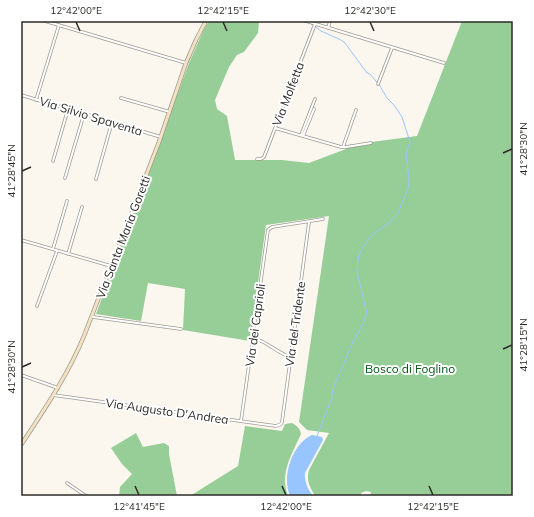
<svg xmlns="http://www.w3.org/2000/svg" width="534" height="517" viewBox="0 0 534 517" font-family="Mulish,sans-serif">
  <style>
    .forest { fill: #97cd97 }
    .water { fill: #99c5fe }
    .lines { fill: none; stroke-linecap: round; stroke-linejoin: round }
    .stream { stroke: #99c5fe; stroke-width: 1 }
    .street-casing { stroke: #9e9b93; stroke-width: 3.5 }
    .secondary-casing { stroke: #9e9b93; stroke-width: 4.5 }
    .street { stroke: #fff; stroke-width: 2 }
    .secondary { stroke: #f2e2c1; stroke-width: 3 }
    .ticks { fill: none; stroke: #2c2b28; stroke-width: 1.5 }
    .labels { text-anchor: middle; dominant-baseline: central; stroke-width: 4; stroke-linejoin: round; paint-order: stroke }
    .street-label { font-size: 12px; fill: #2c2b28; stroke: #fff }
    .park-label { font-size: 12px; fill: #035814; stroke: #fff }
    .neatline { fill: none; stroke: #2c2b28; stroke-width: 1.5 }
    .ticks-label { font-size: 10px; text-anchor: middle; fill: #2c2b28 }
  </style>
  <rect width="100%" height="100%" fill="#fbf7ef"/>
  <path class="forest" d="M 209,21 L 259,21 L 258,33 L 244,52 L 237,55 L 229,67 L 215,100 L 217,109 L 227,116 L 235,160 L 282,160 L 309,163 L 346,149 L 349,145 L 417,136 L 462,21 L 513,21 L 513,496 L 370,496 L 371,492 L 366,491 L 361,493 L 361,496 L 315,496 C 310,486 306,482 309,470 L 329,433 L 307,430 L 299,422 L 329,216 L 266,225 L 250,341 L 183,330 L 185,289 L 148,283 L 141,321 L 96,314 L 189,63 L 204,29 Z
    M 292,423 C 297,426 300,428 301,434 C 292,454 279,474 288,496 L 190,496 L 238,466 L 245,426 L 282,431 L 285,424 Z
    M 136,433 L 143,447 L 164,443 L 169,446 L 169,454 L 177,496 L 119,496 L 120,487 L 132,474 L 122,464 L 111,448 Z"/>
  <path class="water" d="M 312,435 L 322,437 L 323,440 L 305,473 C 304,480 308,490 313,496 L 290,496 C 288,491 287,486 287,480 C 287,464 296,442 312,435 Z"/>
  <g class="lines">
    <path class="stream" d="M 310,23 L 321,31 L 341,40 L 345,43 L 367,73 L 370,74 L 380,86 L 387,98 L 394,105 L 402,117 L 410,142 L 406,155 L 409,178 L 409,186 L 398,213 L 390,222 L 371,236 L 363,247 L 358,259 L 357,272 L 360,284 L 367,314 L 363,324 L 349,350 L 345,361 L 333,389 L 331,400 L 317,436"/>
    <defs>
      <path id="street" d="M 45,21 L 186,63
        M 306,21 L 444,63
        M 328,28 L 330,21
        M 378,84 L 392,48
        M 21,95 L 161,137
        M 121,98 L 170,112
        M 36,100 L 59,25
        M 275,128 L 341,147 L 346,147 L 371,143
        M 301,135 L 315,99
        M 303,136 L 314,109
        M 343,147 L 356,110
        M 257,159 L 261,159 L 264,157 L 315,24
        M 53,161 L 68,109
        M 65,178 L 84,114
        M 96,179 L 112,122
        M 21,240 L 111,266
        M 53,249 L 67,201
        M 68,254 L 82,207
        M 37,306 L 57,251
        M 93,317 L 181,329
        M 253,338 C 268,342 276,352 290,357
        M 21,375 L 58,388
        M 53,395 L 276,426 L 281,424 L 282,422 L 309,222
        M 241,421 L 268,230 L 272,227 L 323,219
        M 67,483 L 86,496"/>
      <path id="secondary" d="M 21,445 C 44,410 68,375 84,336 L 159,142 L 186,63 L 196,40 L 206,21"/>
    </defs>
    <use href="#street" class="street-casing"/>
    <use href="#secondary" class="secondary-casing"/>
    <use href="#street" class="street"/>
    <use href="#secondary" class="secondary"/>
  </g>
  <path class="ticks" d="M 76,22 L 80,31M 223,22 L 227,31M 370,22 L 374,31M 503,153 L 512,149M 22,171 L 31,167M 503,349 L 512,345M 22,367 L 31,363M 135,486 L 139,495M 282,486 L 286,495M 429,486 L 433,495"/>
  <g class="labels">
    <g class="street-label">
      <text transform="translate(288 94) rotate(-69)">Via Molfetta</text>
      <text transform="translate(91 116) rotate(17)">Via Silvio Spaventa</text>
      <text transform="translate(123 237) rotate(-69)">Via Santa Maria Goretti</text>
      <text transform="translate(295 324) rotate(-82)">Via del Tridente</text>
      <text transform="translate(255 325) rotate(-82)">Via dei Caprioli</text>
      <text transform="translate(167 411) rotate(8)">Via Augusto D'Andrea</text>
    </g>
    <g class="park-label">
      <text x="410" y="368">Bosco di Foglino</text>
    </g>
  </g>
  <rect width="534" height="517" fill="none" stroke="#ffffff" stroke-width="44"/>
  <rect x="22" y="22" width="490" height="473" class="neatline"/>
  <g class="ticks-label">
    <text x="76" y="14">12°42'00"E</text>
    <text x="223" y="14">12°42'15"E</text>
    <text x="370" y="14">12°42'30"E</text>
    <text transform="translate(523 149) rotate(-90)" y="4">41°28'30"N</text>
    <text transform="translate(11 171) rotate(-90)" y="4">41°28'45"N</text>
    <text transform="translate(523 345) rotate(-90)" y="4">41°28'15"N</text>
    <text transform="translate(11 367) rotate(-90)" y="4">41°28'30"N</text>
    <text x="139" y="510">12°41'45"E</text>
    <text x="286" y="510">12°42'00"E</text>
    <text x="433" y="510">12°42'15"E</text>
  </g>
</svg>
